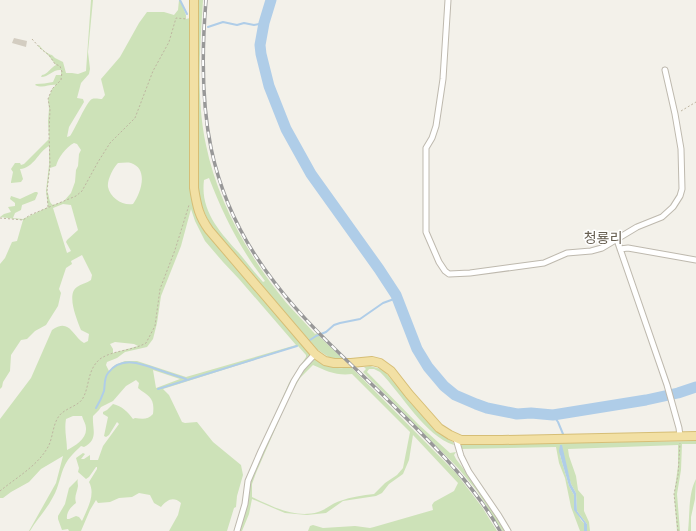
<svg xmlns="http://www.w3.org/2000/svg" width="696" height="531" viewBox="0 0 696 531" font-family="'IBM Plex Sans','Noto Sans KR',sans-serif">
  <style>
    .green { fill: #cde2b8; fill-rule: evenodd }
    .water { fill: #afcde8 }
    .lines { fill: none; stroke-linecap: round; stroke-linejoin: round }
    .stream { stroke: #afcde8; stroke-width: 2 }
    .river { stroke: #afcde8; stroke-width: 11 }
    .building { fill: #d3cdc1 }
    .street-casing { stroke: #beb9ae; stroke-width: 7 }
    .primary-casing { stroke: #d6be76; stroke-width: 10 }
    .path { stroke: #beb5a1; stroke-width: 1; stroke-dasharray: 2 2; stroke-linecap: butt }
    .street { stroke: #fff; stroke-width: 5 }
    .primary { stroke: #f2e0a4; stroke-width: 8 }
    .rail-casing { stroke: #989898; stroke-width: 3.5 }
    .rail { stroke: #fff; stroke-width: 2; stroke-dasharray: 6; stroke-linecap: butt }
    .labels { text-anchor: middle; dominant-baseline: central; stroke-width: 3; stroke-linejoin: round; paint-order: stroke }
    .quarter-label { font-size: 14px; fill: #686052; stroke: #fff }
  </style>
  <rect width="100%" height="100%" fill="#f3f1ea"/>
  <path class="green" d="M 91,0 L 93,0 L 88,52 L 90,69 L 89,74 L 81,83 L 77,98 L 83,99 L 84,102 L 69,127 L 67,137 L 70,136 C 75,130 86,102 92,99 C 95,98 99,99 102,99 L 105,95 L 101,79 L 120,57 L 139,23 L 147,12 L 164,12 L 174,15 L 178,10 L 179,0 L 180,0 L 186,15 L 186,19 L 190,18 L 190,179 C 191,200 196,218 208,235 L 310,353 L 309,357 L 291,382 L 271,424 L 289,383 L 306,357 L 306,355 L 298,346 L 163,389 L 169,395 L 182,422 L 185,423 L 197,422 L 213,442 L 241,465 L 243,475 L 237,496 L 236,507 L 234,508 L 227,531 L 169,531 L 178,515 L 181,503 C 173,496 167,500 161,507 L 154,503 L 150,495 L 139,493 L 132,497 L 119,498 L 110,502 L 98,503 L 96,500 L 90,510 L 81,531 L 69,531 L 68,529 L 62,530 L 58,519 L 58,516 L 65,504 L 69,488 L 78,479 C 77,481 78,484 78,486 C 77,493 74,496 76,503 C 71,507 66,512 67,519 L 69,519 L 76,516 L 79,517 L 82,521 C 87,509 96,495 89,482 L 97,469 L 97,467 L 96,467 L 89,477 L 86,479 L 78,472 L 79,468 L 76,458 L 83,453 L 85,454 L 81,459 L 84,459 L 90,455 L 90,460 L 98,460 L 103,446 L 119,424 L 117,422 L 109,435 L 106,437 L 104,436 L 108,417 L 103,414 L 103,412 L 107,410 L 113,404 C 122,406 128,412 133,419 L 135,418 C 142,419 148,420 153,414 C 155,397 149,397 138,388 L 139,383 L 136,380 L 126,386 L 113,401 L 101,407 L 99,410 L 93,416 C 92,429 99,439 84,447 L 81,446 C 76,451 68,458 65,465 C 60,475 59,487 53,497 C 47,509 37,519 30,531 L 29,531 L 56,483 L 63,456 L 41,469 L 29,482 L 11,492 L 3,498 L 0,498 L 0,419 L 31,378 L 52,330 C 68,319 71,332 81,341 L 84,343 L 88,341 L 89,334 L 81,330 C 77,320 66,294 77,287 C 81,284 87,283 91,280 L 92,275 L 82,255 L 71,261 L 72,264 L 66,268 L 59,289 L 61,293 L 58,306 L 46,325 L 35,331 L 27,339 L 21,340 L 11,355 L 10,371 L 3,382 L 2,387 L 0,389 L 0,264 L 5,258 L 12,242 L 17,241 L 23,220 L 0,217 L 4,214 L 11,212 L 8,207 L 15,206 L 15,203 L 10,199 L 11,196 L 20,199 L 35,192 L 37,192 L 38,193 L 35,200 L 22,205 L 21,210 L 15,213 L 13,218 L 23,219 L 48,207 L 46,191 L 49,165 L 49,146 C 38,152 34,168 20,169 L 23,179 L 21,182 L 11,183 L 11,182 L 13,172 L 11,169 L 15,163 L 20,163 L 21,165 L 24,164 L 49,139 L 48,121 L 49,109 L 48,99 L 52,89 L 56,85 C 49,84 43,89 35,85 L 36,84 C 42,84 47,83 53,82 L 56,75 L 61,75 L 61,70 C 53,69 49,77 41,77 L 42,75 C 48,74 50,68 56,65 L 48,55 L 38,46 L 39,45 C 42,49 47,54 52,55 L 55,58 L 63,62 L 66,73 L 72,73 L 78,74 L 86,71 ZM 74,143 L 77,144 L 81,150 L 79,154 L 78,166 L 76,170 L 75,182 L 71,193 L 64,201 L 53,205 C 48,202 50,196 47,191 L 50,168 L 56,166 C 58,158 66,147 74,143 ZM 118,163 C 122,163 127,162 131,163 C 149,169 141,193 133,204 C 123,206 110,198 108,187 C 107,180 113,168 118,163 ZM 63,204 L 71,205 L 78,230 L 67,240 L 66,242 L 71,251 L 67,253 L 53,208 ZM 191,209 L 195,221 L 205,241 L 223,262 L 239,279 L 296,345 L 186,377 L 137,361 L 125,361 L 115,365 L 109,371 L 106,365 L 107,362 L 117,358 L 125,352 L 147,347 L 153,339 L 157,323 L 161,296 L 181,246 ZM 115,342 L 134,344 L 138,346 L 113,353 L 113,349 L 110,344 ZM 153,370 L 180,379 L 156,388 ZM 73,416 L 82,416 C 83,420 86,424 86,428 C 87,439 75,446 67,450 C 67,440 64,430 66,419 Z
    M 198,0 L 203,0 C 200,48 196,98 206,145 C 216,196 245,250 277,291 C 288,306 302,319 315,334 L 317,333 L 321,338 L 344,360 L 330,358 L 318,350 L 215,231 C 205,217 199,202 198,185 ZM 209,178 C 223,214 240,249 265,281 L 263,282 C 255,273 247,263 239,253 C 220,232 200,211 204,180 Z
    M 315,359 C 325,367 338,370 351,367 L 456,473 L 482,507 L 497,531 L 308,531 L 310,526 L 313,525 L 323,528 L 355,526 L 370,528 L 374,527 L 433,510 L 432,505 L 434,502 L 454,491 L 458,483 L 413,435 L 409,460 L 403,474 L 389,484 L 382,493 L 376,496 L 343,501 L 326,513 L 307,515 L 285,513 L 252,499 L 249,514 L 242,531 L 238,531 L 251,481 L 254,471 L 296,380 L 306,367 ZM 313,365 C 326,371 337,376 352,374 L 410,432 L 403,468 L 397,475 L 385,483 L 374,494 C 363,495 351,497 340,501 C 332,503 326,510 318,512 C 295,519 272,506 252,497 L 252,484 L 256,473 L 290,395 L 300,378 Z
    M 370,366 L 381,369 L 385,372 L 437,432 L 453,442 L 454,445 C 425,436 402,394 380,372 L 374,369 L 369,369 L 367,372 L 418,424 L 450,453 L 456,452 L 454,455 L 456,459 L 488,501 L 506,531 L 502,531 L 477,491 L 458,468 L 363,372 L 366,369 L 364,367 Z
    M 696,441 L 696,444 L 682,444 L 681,470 L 677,494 L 680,531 L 677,531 L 674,495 L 678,466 L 678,445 L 568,449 L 569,456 L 576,476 L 578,490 L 584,497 L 584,511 L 589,522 L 590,531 L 587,531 L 587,524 L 577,511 L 576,493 L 571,484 L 560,445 L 560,455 L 569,486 L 574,495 L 574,506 L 581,520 L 584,523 L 584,531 L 580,531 L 571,507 L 565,478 L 559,463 L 556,447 L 460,449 L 462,443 L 562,443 Z
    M 696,479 L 695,499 L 691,517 L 691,531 L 688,531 C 690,515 688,494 696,479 Z"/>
  <path class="water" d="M 560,445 L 562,445 L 571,484 L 576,493 L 577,511 L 587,524 L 587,531 L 584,531 L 584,523 L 574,510 L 574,495 L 569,486 L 562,462 L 559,451 Z"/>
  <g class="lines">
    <path class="stream" d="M 180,0 L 187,14
      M 208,27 L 223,22 L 237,25 L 244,23 L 254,25 L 264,23
      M 310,340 L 316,336 L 326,332 L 334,325 L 340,323 L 360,319 L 383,303 L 394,299 L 396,295
      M 158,389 L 297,346
      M 96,408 C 99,403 102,397 104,391 C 105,385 104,378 108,373 C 122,354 145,365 162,371 C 170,374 178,376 186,379
      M 553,415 L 558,422 L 563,434"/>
    <path class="river" d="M 271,0 L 264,23 L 260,45 L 261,54 L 269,86 L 286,129 L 311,174 L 379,269 L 396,295 L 417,349 L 428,367 L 444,386 L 455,395 L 476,404 L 487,408 L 517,414 L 531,413 L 553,415 L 646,400 L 678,393 L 696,387"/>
  </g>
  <path class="building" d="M 14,38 L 27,41 L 26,47 L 12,43 Z"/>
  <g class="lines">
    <defs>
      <path id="street" d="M 448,0 L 443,79 L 436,126 L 432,138 L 426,148 L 426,232 L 439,262 L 445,271 L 449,274 L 470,273 L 544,263 L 567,253 L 591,251 L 602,248 L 637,227 L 662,217 L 673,207 L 680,196 L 682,189 L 681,149 L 675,114 L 665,70
        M 617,240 L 667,385 L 679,428 L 680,436
        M 620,249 L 628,248 L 696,260
        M 456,439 L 461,456 L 469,472 L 499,516 L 508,531
        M 237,531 L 245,504 L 248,481 L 261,451 L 294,381 L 302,368 L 315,354"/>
      <path id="primary" d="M 194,0 L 194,188 C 197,207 199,216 209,230 L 315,354 L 325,361 L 334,363 L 351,363 L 372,361 L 380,363 L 391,371 L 409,394 L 439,428 L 450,435 L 461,440 L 502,440 L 696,436"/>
    </defs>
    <use href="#street" class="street-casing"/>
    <use href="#primary" class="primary-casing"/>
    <path class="path" d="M 32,39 L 41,49 L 49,55 L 55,64 L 60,66 L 62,72 L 61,80 L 52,89 L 48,99 L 50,109 L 49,134 L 50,165 L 47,191 L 48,207
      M 681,111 L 696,102
      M 0,218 L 23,220 L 30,215 L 76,196 L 82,191 L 98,162 L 110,143 L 135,118 L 153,71 L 169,42 L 176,18 L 187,19
      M 0,491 C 17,477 39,465 49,445 C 53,436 53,424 59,416 C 65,408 79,406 83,398 C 90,385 87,370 100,359 C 113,350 132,351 146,343 L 155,326 L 160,289 L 175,250 L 189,205
      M 678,531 L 674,494 L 678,475 L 680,443"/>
    <use href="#street" class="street"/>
    <use href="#primary" class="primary"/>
    <defs>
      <path id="rail" d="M 206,0 C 197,108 206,195 275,283 C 310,329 355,367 395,407 C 434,446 473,483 500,531"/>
    </defs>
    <use href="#rail" class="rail-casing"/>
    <use href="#rail" class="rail"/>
  </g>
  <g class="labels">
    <g class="quarter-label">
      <text x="603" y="238">청룡리</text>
    </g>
  </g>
</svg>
